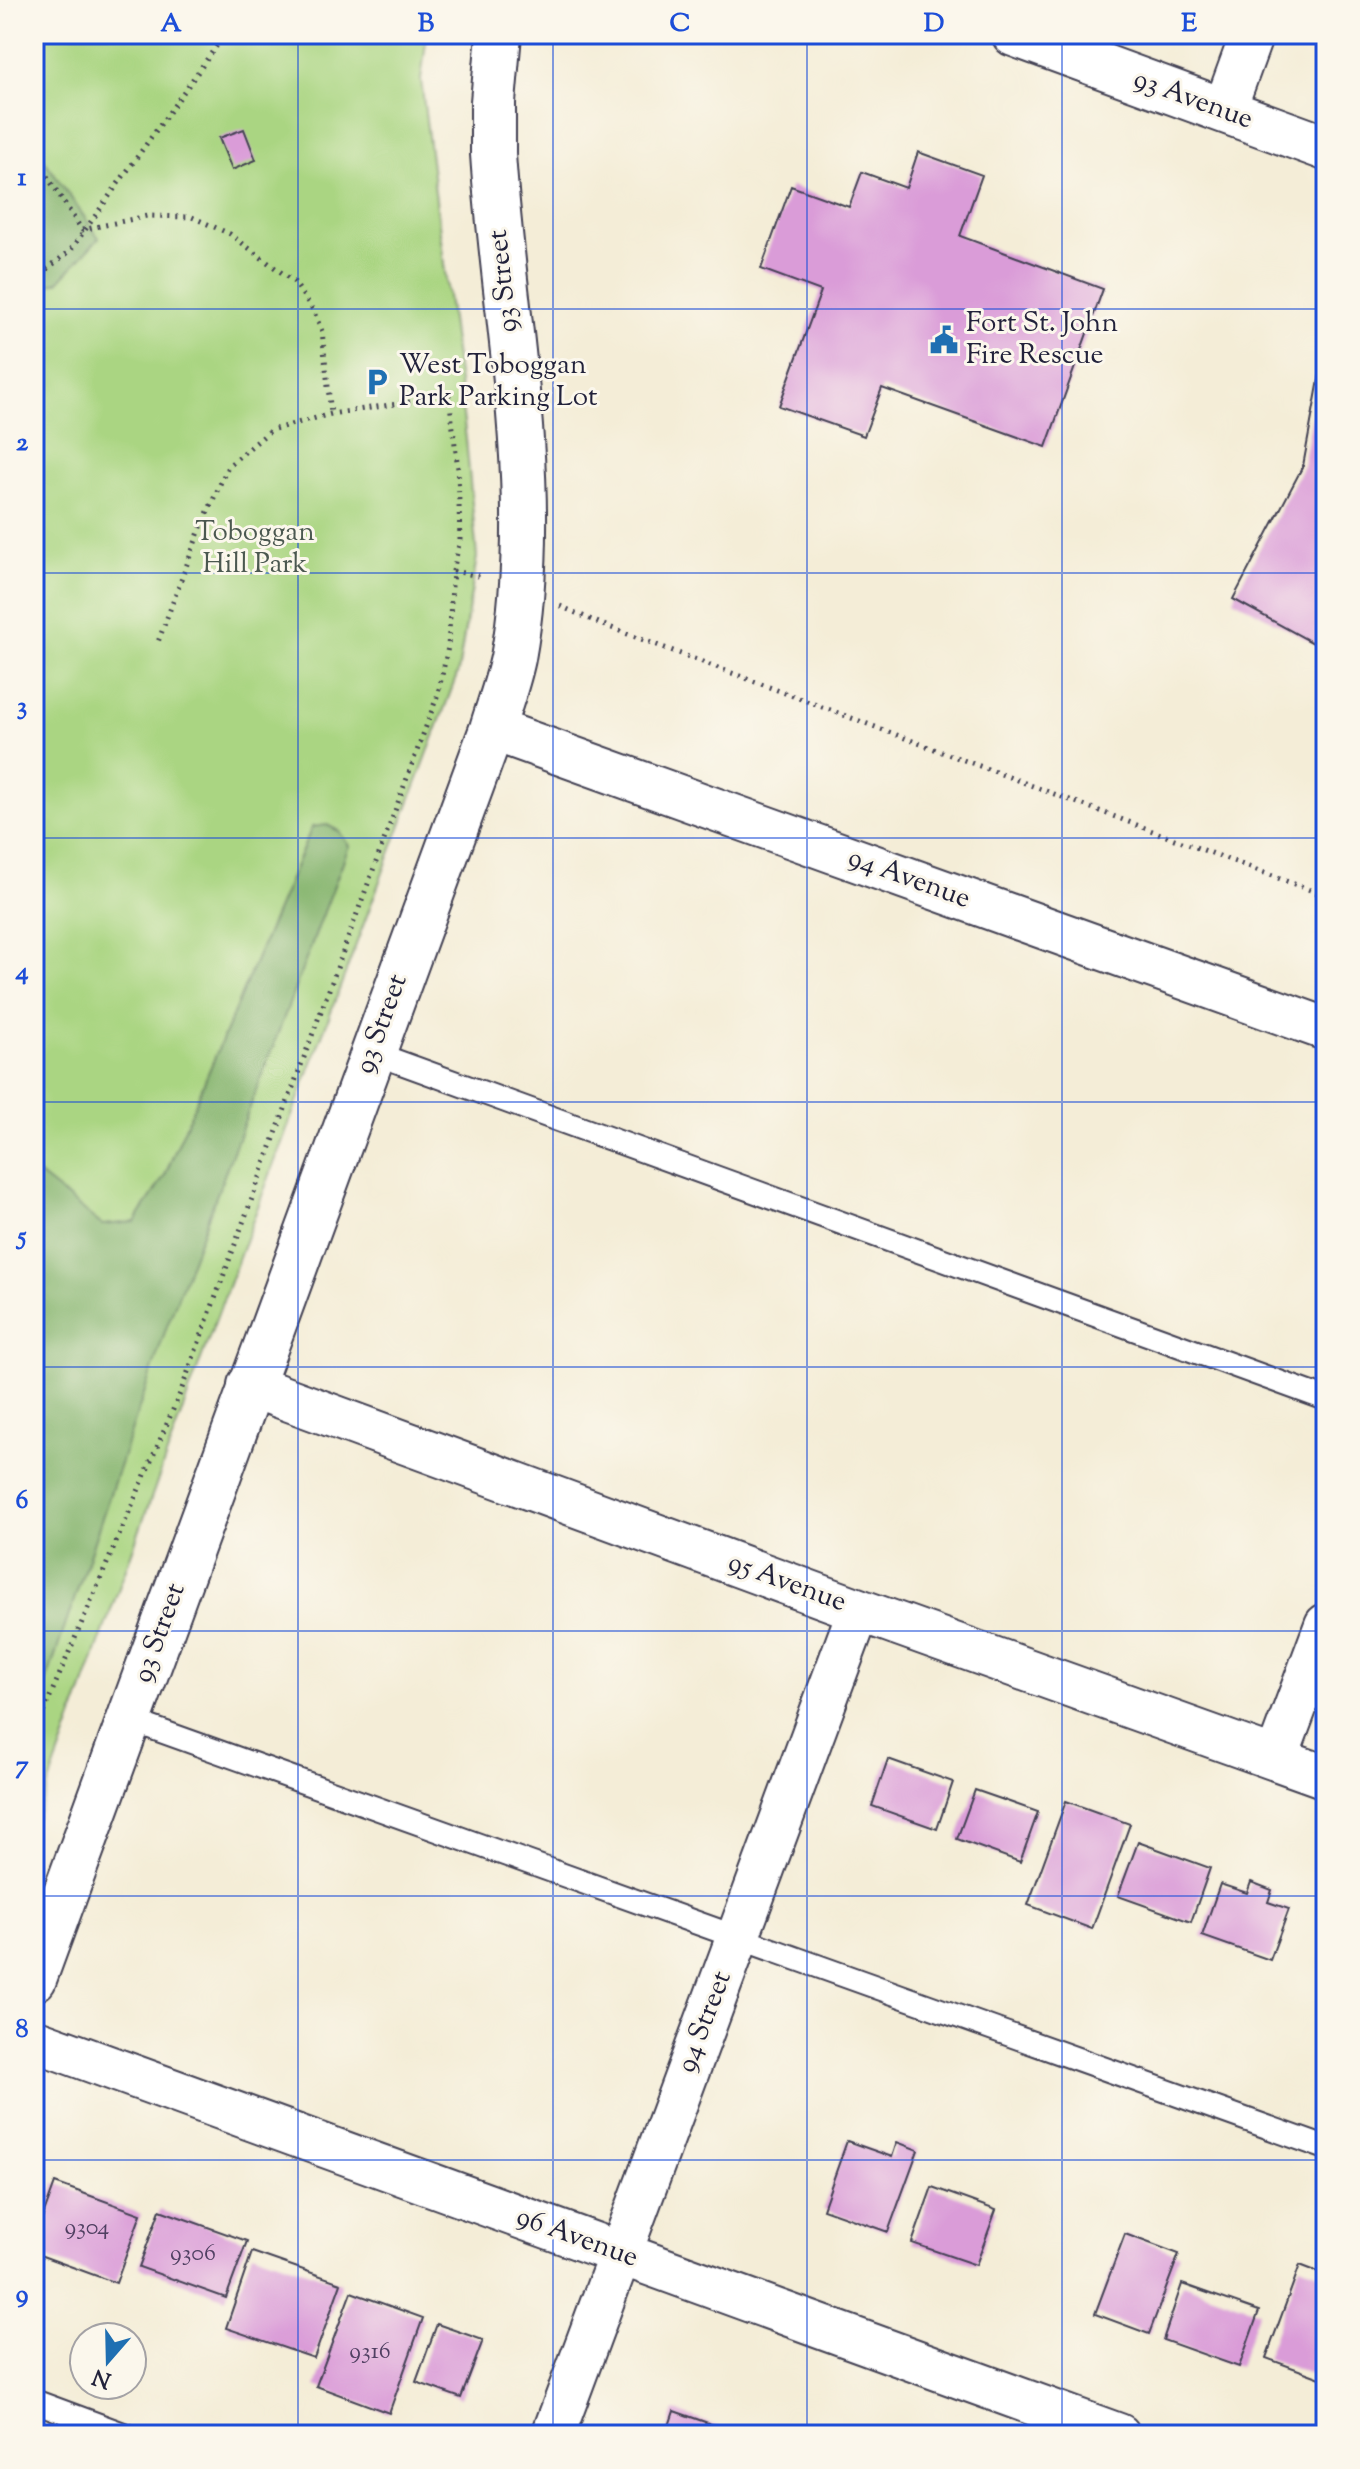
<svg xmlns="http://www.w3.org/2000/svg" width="1360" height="2469" viewBox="0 0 1360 2469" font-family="'Sorts Mill Goudy',serif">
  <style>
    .green { fill: #aad582; stroke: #667c5e; stroke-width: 2 }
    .forest { fill: #87b670; stroke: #546c56; stroke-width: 2 }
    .building { fill: #da9cd8 }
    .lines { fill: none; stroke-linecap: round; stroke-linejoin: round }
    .service-casing { stroke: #424052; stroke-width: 26 }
    .minor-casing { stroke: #424052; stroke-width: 46 }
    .tertiary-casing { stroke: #424052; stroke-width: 48 }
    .secondary-casing { stroke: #424052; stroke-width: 48 }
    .path { stroke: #424052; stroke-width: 5; stroke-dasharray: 2 6; stroke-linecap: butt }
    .service { stroke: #fff; stroke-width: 22 }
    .minor { stroke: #fff; stroke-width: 42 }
    .tertiary { stroke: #fff; stroke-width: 44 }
    .secondary { stroke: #fff; stroke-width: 44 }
    .grid { fill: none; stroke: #1d4ed8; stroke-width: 2; stroke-opacity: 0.55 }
    .labels { text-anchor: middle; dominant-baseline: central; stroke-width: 6; stroke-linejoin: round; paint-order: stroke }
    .number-label { font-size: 24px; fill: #504062 }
    .street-label { font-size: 28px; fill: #22223b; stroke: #fbf7ec }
    .poi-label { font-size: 28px; fill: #22223b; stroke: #fbf7ec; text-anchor: start }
    .park-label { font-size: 28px; fill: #4b5850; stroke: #fbf7ec }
    .neatline { fill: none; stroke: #1d4ed8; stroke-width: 3 }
    .grid-label { font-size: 26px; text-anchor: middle; font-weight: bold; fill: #1d4ed8 }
  </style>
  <rect width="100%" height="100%" fill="#fbf7ec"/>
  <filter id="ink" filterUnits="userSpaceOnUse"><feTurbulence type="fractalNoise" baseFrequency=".0125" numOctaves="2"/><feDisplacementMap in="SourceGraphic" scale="16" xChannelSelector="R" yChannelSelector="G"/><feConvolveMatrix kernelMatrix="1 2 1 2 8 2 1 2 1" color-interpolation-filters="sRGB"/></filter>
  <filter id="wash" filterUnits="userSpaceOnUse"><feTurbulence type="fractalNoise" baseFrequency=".006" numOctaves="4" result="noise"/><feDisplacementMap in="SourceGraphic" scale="32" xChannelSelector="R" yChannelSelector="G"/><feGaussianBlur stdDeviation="1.8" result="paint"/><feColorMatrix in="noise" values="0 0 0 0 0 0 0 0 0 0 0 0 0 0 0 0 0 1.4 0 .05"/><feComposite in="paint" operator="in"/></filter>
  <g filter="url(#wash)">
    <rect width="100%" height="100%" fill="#f4edd7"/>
    <path class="green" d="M 34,34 L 427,34 L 421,80 L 466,439 L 477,557 L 458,672 L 201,1359 L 34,1825 Z"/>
    <path class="forest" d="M 34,145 L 99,238 L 58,282 L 34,289 Z
      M 327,825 L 339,831 L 349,846 L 168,1323 L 34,1718 L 34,1171 L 102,1225 L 135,1222 L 165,1175 L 312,827 Z"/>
    <g id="blocks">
      <path class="building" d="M 244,129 L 256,160 L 232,170 L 219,138 Z
        M 918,152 L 982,175 L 960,236 L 1103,289 L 1046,447 L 882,388 L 864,436 L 779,406 L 821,291 L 761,269 L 791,186 L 849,207 L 862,172 L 906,188 Z
        M 1324,353 L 1326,641 L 1322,648 L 1233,599 L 1303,466 Z
        M 888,1759 L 953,1782 L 937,1829 L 872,1806 Z
        M 975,1790 L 1038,1812 L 1020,1862 L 957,1839 Z
        M 1066,1801 L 1130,1824 L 1092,1929 L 1028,1905 Z
        M 1138,1842 L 1210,1868 L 1191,1922 L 1118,1896 Z
        M 1251,1882 L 1272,1890 L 1268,1902 L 1289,1909 L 1270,1960 L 1202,1936 L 1220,1884 L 1247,1893 Z
        M 847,2141 L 892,2157 L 897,2142 L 918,2150 L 888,2232 L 823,2209 Z
        M 55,2183 L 141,2214 L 116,2283 L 34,2253 L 34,2241 Z
        M 932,2187 L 996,2210 L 976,2265 L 912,2243 Z
        M 160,2210 L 247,2241 L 226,2298 L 139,2267 Z
        M 1125,2234 L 1179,2254 L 1149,2334 L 1095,2314 Z
        M 252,2252 L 341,2283 L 314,2358 L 226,2328 Z
        M 1300,2265 L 1326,2275 L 1326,2380 L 1266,2358 Z
        M 1182,2284 L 1259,2311 L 1239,2367 L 1163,2340 Z
        M 351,2292 L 423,2318 L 389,2413 L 316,2386 Z
        M 437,2324 L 483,2340 L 461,2398 L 416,2382 Z
        M 674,2411 L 722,2428 L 720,2435 L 666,2435 Z"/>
    </g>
  </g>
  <g filter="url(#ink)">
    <use href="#blocks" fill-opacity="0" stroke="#424052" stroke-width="2"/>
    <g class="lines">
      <defs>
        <path id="service" d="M 371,1052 L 1326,1399
          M 130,1720 L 1326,2148
          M 34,2401 L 126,2435"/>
        <path id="minor" d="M 1224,111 L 1252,34
          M 492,729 L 1326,1029
          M 249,1385 L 859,1610 L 1326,1777
          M 1276,1759 L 1326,1625
          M 34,2040 L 1119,2435
          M 553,2435 L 859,1610"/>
        <path id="tertiary" d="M 34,1979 L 492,729 C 499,706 508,682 513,658 C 543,493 504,320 493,154 L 493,102 L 499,34"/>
        <path id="secondary" d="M 1014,34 L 1326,148"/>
      </defs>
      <use href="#service" class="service-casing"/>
      <use href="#minor" class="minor-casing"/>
      <use href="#tertiary" class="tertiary-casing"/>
      <use href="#secondary" class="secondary-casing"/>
      <path class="path" d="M 34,156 L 82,230 L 147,216 L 192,217 L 230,234 L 294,282 L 313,310 L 322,331 L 331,414
        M 34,279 L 70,251 L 225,34
        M 453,571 L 484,577
        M 560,606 L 601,624 L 1326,896
        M 34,1734 L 181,1391 L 438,694 L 448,647 L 453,571 L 460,540 L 458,469 L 449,396 L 331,414 L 271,430 L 228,466 L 199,532 L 158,642"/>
      <use href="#service" class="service"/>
      <use href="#minor" class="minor"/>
      <use href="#tertiary" class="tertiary"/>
      <use href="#secondary" class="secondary"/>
    </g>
  </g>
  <path class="grid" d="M 298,34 L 298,2435M 553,34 L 553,2435M 807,34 L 807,2435M 1062,34 L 1062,2435M 34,309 L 1326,309M 34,573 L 1326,573M 34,838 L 1326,838M 34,1102 L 1326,1102M 34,1367 L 1326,1367M 34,1631 L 1326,1631M 34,1896 L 1326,1896M 34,2160 L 1326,2160"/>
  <defs>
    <symbol id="civic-bare" viewBox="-9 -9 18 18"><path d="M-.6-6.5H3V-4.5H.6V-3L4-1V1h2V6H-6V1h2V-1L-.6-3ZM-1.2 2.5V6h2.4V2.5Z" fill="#1f6fb2" stroke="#fbf7ec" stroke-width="2.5" paint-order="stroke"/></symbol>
    <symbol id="parking-bare" viewBox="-9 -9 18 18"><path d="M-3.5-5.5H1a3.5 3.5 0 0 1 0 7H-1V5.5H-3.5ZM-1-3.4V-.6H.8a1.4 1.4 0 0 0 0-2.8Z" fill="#1f6fb2" stroke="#fbf7ec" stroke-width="2.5" paint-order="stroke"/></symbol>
  </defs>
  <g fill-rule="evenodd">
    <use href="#civic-bare" x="924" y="320" width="40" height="40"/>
    <use href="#parking-bare" x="357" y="362" width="40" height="40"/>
  </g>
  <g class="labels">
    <g class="number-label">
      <text x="87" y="2228">9304</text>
      <text x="193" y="2254">9306</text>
      <text x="370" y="2352">9316</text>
    </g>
    <g class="street-label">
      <text transform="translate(1193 100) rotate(20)">93 Avenue</text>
      <text transform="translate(504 281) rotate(-96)">93 Street</text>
      <text transform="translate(909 879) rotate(20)">94 Avenue</text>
      <text transform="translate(382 1024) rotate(-70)">93 Street</text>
      <text transform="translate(787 1583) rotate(20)">95 Avenue</text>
      <text transform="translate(160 1633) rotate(-70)">93 Street</text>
      <text transform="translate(705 2022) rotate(-69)">94 Street</text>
      <text transform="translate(577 2238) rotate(20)">96 Avenue</text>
    </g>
    <g class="poi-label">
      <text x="966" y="324">Fort St. John<tspan x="966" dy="32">Fire Rescue</tspan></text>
      <text x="399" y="366">West Toboggan<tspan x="399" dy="32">Park Parking Lot</tspan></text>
    </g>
    <g class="park-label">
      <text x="255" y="533">Toboggan<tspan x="255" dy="32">Hill Park</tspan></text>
    </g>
  </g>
  <rect width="1360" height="2469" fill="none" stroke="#fbf7ec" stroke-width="88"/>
  <g transform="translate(108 2361) rotate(200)"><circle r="38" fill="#fbf7ec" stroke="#a4a2a5" stroke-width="2"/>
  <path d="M0-6L14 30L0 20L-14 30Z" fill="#1f6fb2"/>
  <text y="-12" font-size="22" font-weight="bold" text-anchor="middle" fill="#22223b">N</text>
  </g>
  <rect x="44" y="44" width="1272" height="2381" class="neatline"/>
  <g class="grid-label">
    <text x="171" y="31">A</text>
    <text x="426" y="31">B</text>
    <text x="680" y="31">C</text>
    <text x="934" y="31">D</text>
    <text x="1189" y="31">E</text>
    <text x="22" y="185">1</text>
    <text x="22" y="450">2</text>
    <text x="22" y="714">3</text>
    <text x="22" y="979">4</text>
    <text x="22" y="1244">5</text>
    <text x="22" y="1508">6</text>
    <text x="22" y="1773">7</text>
    <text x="22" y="2037">8</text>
    <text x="22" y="2302">9</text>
  </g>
</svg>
